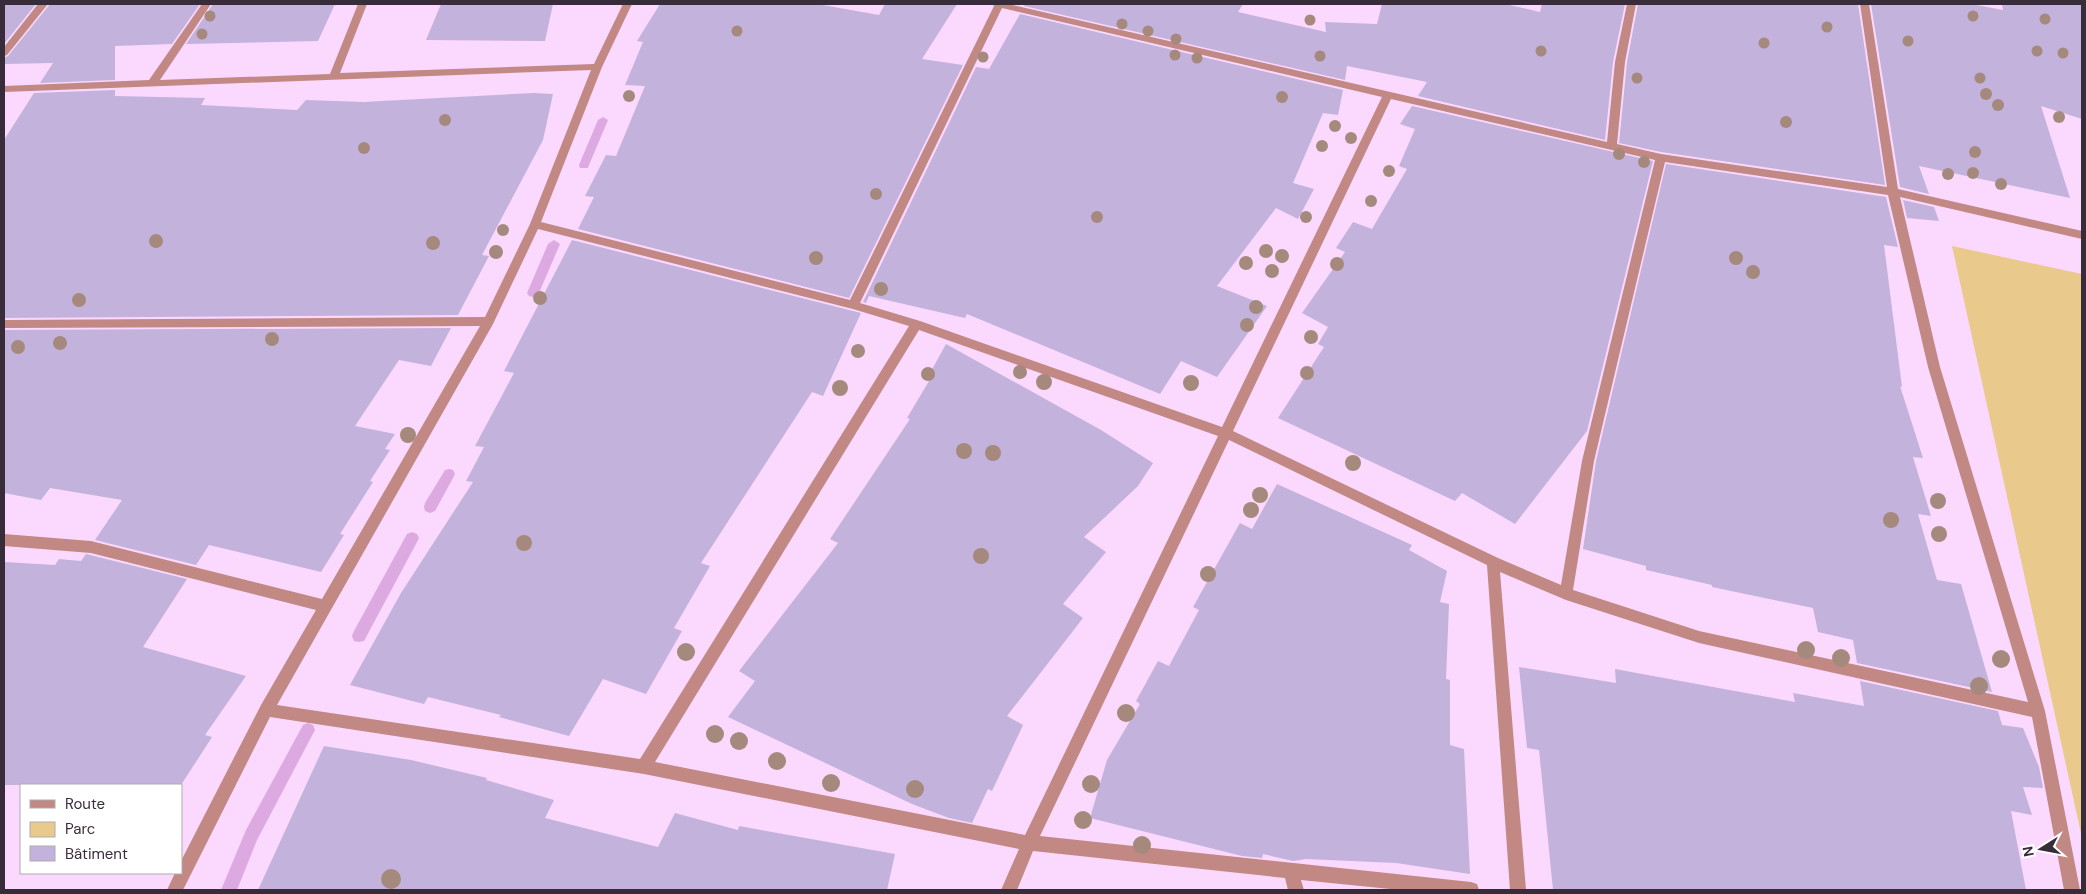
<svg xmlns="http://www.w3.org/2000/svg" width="2086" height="894" viewBox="0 0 2086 894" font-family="'DM Sans',sans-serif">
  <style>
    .green { fill: #e9c98c }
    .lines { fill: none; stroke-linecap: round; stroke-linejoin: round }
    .stream { fill: #dca9e1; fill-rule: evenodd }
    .building { fill: #c3b2dc }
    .minor { fill: #c18884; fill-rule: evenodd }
    .tree { fill: #a5897d }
  </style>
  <rect width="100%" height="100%" fill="#fbd9fe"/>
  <path class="green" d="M 1952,246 L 2082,274 L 2082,838 Z"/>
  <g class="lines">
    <path class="stream" d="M 603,117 L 608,120 L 589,165 L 588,168 L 580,168 L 579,165 L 598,120 Z
      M 554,240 L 560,244 L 539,293 L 533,297 L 529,296 L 527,293 L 548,244 Z
      M 449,469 L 453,470 L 455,474 L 453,478 L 435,511 L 430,513 L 425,511 L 424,507 L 425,503 L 445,470 Z
      M 412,532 L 417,534 L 419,538 L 417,542 L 364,641 L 359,642 L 354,641 L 352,636 L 354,631 L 407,534 Z
      M 308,723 L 313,725 L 315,730 L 257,840 L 237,890 L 221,890 L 246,830 L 303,725 Z"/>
  </g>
  <path class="building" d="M 4,4 L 36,4 L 4,44 Z
    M 50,4 L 200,4 L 172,44 L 115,46 L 115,80 L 40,83 L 53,63 L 4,64 L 4,58 L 8,56 Z
    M 213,4 L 335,4 L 318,41 L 186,44 Z
    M 441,4 L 553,4 L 545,41 L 426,40 Z
    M 660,4 L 817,4 L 879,15 L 885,4 L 957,4 L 922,59 L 963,65 L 849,298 L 578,229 L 594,197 L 585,196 L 606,155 L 616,156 L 645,86 L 625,85 L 643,42 L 637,41 Z
    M 1025,4 L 1243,4 L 1238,12 L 1326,32 L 1325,22 L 1377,24 L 1382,4 L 1505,4 L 1540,12 L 1542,4 L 1625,4 L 1613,62 L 1605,140 L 1418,96 L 1427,82 L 1347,66 L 1345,80 L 1024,6 Z
    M 1638,4 L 1858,4 L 1885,185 L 1661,152 L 1619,143 L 1627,62 Z
    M 1871,4 L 1971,4 L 2003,10 L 2002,4 L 2082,4 L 2082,119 L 2041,106 L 2070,198 L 1919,166 L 1929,194 L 1900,187 Z
    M 1020,14 L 1343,90 L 1338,115 L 1323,113 L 1293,183 L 1314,189 L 1298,219 L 1276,208 L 1217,286 L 1267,306 L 1217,377 L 1181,361 L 1160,394 L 967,314 L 965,318 L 869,296 L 866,303 L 863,302 L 976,67 L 989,69 Z
    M 115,90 L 115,96 L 205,98 L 201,105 L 297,110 L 306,100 L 363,102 L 534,93 L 553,94 L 543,140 L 482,255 L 489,256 L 458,315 L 4,318 L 4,140 L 34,93 Z
    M 1412,106 L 1653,161 L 1587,431 L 1515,524 L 1462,493 L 1455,501 L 1278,418 L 1324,347 L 1318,344 L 1328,327 L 1302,313 L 1345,252 L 1336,248 L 1353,222 L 1372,229 L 1407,169 L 1399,166 L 1415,129 L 1400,124 Z
    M 1666,164 L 1886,197 L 1898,247 L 1884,245 L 1902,387 L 1900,386 L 1923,458 L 1913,457 L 1931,516 L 1918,514 L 1937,580 L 1961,584 L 1992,692 L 1857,663 L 1853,640 L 1818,632 L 1813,608 L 1712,587 L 1712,585 L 1646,570 L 1646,566 L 1583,549 L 1596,461 Z
    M 1903,200 L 1934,207 L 1939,221 L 1907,218 Z
    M 572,240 L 861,313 L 823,396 L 812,392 L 701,563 L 710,566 L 674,628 L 682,631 L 646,694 L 603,679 L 569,736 L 499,717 L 501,715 L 428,697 L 424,704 L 350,685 L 401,593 L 473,482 L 466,481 L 484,447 L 475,446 L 514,373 L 504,371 Z
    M 451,328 L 431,366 L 399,360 L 355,426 L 395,434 L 385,449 L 390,450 L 370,481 L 373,482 L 340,534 L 344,535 L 321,572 L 209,545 L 196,565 L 95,540 L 122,500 L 50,488 L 41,500 L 4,493 L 4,330 Z
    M 946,344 L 1101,430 L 1153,463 L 1138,486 L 1084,537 L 1106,552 L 1063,604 L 1083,618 L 1007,716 L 1023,725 L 992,791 L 988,789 L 972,823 L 949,818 L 912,804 L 728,717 L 755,681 L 739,671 L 838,543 L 830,539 L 910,419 L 907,418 L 932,376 L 929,375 Z
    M 1277,484 L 1412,545 L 1409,550 L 1447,571 L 1440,602 L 1449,604 L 1446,679 L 1450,680 L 1450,745 L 1464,749 L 1470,874 L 1396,863 L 1306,859 L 1293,861 L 1263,854 L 1262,858 L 1242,856 L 1090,818 L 1107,760 L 1140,704 L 1136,701 L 1158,661 L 1169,666 L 1199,610 L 1193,607 L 1240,523 L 1252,529 Z
    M 86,554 L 187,579 L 143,647 L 246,676 L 205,735 L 212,737 L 181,785 L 4,785 L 4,562 L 55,565 L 59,559 L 81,561 Z
    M 1519,667 L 1616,683 L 1615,669 L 1795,702 L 1793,693 L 1864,706 L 1860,681 L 1998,711 L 2002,725 L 2023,728 L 2039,767 L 2043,788 L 2023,787 L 2032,815 L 2011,811 L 2026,890 L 1553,890 L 1539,750 L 1527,748 Z
    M 324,746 L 411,760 L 487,778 L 486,780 L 554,800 L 545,818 L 658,847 L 675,813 L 738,830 L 739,826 L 895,854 L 887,890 L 258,890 Z"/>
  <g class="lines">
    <path class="minor" d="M 38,4 L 48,4 L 7,55 L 4,56 L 4,47 Z
      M 202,4 L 211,4 L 160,80 L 330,74 L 358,4 L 367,4 L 340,73 L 594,64 L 623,4 L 632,4 L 602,67 L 541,222 L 850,300 L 994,6 L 993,4 L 1008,4 L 1607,142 L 1615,62 L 1627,4 L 1636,4 L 1625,62 L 1617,144 L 1661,154 L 1887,187 L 1860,4 L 1869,4 L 1898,189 L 2082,231 L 2082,239 L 1900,197 L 1940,367 L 2045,711 L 2080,890 L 2064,890 L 2032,717 L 1699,643 L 1566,600 L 1500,572 L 1526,890 L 1510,890 L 1487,565 L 1229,440 L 1040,836 L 1471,882 L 1477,884 L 1479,890 L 1400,890 L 1301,880 L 1304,890 L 1288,890 L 1285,878 L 1033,851 L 1017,890 L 1001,890 L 1019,849 L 644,774 L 270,717 L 183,890 L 167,890 L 175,873 L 181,873 L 181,861 L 261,705 L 316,610 L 91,553 L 4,546 L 4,534 L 91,541 L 322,599 L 480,326 L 4,328 L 4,320 L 485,317 L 530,224 L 591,70 L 4,92 L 4,86 L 149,80 ZM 1002,8 L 1382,97 L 1222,427 L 920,321 L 860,303 ZM 1391,99 L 1655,160 L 1582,461 L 1561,585 L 1498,558 L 1233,431 ZM 1665,162 L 1888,195 L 1928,367 L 2028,702 L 1699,631 L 1573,590 L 1594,461 ZM 538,229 L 853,309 L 909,326 L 640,759 L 277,705 L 493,324 ZM 919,330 L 1218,436 L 1025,835 L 655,762 Z"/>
  </g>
  <g class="tree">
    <circle cx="210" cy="16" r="5.5"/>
    <circle cx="1973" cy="16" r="5.5"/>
    <circle cx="2045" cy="19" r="5.5"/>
    <circle cx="1310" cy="20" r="5.5"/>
    <circle cx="1122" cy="24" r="5.5"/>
    <circle cx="1827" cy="27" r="5.5"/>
    <circle cx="737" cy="31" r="5.5"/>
    <circle cx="1148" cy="31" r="5.5"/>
    <circle cx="202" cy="34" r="5.5"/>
    <circle cx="1176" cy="39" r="5.5"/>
    <circle cx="1908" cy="41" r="5.5"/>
    <circle cx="1764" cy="43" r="5.5"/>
    <circle cx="1541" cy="51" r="5.5"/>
    <circle cx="2037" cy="51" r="5.5"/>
    <circle cx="2063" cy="53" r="5.5"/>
    <circle cx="1175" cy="55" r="5.5"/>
    <circle cx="1320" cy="56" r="5.5"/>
    <circle cx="983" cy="57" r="5.5"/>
    <circle cx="1197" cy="58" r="5.5"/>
    <circle cx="1637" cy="78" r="5.5"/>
    <circle cx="1980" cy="78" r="5.5"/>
    <circle cx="1986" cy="94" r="6"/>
    <circle cx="629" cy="96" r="6"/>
    <circle cx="1282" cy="97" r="6"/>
    <circle cx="1998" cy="105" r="6"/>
    <circle cx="2059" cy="117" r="6"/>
    <circle cx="445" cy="120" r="6"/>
    <circle cx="1786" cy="122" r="6"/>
    <circle cx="1335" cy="126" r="6"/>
    <circle cx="1351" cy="138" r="6"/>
    <circle cx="1322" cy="146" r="6"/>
    <circle cx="364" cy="148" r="6"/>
    <circle cx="1975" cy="152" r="6"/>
    <circle cx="1619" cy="154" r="6"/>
    <circle cx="1644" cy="162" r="6"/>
    <circle cx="1389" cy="171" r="6"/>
    <circle cx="1973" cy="173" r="6"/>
    <circle cx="1948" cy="174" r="6"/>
    <circle cx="2001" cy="184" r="6"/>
    <circle cx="876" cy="194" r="6"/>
    <circle cx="1371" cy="201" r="6"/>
    <circle cx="1097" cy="217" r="6"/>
    <circle cx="1306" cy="217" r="6"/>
    <circle cx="503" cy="230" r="6"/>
    <circle cx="156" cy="241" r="7"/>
    <circle cx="433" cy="243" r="7"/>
    <circle cx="1266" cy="251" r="7"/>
    <circle cx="496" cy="252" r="7"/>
    <circle cx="1282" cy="256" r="7"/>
    <circle cx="816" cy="258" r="7"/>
    <circle cx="1736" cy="258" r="7"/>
    <circle cx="1246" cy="263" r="7"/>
    <circle cx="1337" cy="264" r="7"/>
    <circle cx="1272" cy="271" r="7"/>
    <circle cx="1753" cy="272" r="7"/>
    <circle cx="881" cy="289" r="7"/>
    <circle cx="540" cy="298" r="7"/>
    <circle cx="79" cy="300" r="7"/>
    <circle cx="1256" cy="307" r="7"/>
    <circle cx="1247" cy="325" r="7"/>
    <circle cx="1311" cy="337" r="7"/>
    <circle cx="272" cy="339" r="7"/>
    <circle cx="60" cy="343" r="7"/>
    <circle cx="18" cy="347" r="7"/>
    <circle cx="858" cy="351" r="7"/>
    <circle cx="1020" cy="372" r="7"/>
    <circle cx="1307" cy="373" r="7"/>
    <circle cx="928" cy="374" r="7"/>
    <circle cx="1044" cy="382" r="8"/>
    <circle cx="1191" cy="383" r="8"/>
    <circle cx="840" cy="388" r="8"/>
    <circle cx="408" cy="435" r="8"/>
    <circle cx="964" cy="451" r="8"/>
    <circle cx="993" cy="453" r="8"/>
    <circle cx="1353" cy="463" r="8"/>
    <circle cx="1260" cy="495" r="8"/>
    <circle cx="1938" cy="501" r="8"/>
    <circle cx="1251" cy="510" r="8"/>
    <circle cx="1891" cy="520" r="8"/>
    <circle cx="1939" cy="534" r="8"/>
    <circle cx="524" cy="543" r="8"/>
    <circle cx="981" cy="556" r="8"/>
    <circle cx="1208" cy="574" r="8"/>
    <circle cx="1806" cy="650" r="9"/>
    <circle cx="686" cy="652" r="9"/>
    <circle cx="1841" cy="658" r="9"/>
    <circle cx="2001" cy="659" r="9"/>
    <circle cx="1979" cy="686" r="9"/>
    <circle cx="1126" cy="713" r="9"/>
    <circle cx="715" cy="734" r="9"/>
    <circle cx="739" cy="741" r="9"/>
    <circle cx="777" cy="761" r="9"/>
    <circle cx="831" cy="783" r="9"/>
    <circle cx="1091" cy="784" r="9"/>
    <circle cx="915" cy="789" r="9"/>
    <circle cx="1083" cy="820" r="9"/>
    <circle cx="1142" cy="845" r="9"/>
    <circle cx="391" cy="879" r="10"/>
  </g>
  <rect width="2086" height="894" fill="none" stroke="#392c3a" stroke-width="10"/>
  <rect x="20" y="784" width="162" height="90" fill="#ffffff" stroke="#b0abb0"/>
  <rect x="30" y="800" width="25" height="8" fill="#c18884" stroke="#b0abb0"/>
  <text x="65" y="809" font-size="15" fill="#392c3a">Route</text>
  <rect x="30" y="822" width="25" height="15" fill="#e9c98c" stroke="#b0abb0"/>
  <text x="65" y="834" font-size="15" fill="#392c3a">Parc</text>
  <rect x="30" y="846" width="25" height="15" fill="#c3b2dc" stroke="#b0abb0"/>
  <text x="65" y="859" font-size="15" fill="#392c3a">Bâtiment</text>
  <g transform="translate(2041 849) rotate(259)" stroke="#ffffff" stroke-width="4" paint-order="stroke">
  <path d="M0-4L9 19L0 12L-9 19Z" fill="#392c3a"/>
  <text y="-8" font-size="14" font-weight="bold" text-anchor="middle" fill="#392c3a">N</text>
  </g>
</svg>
